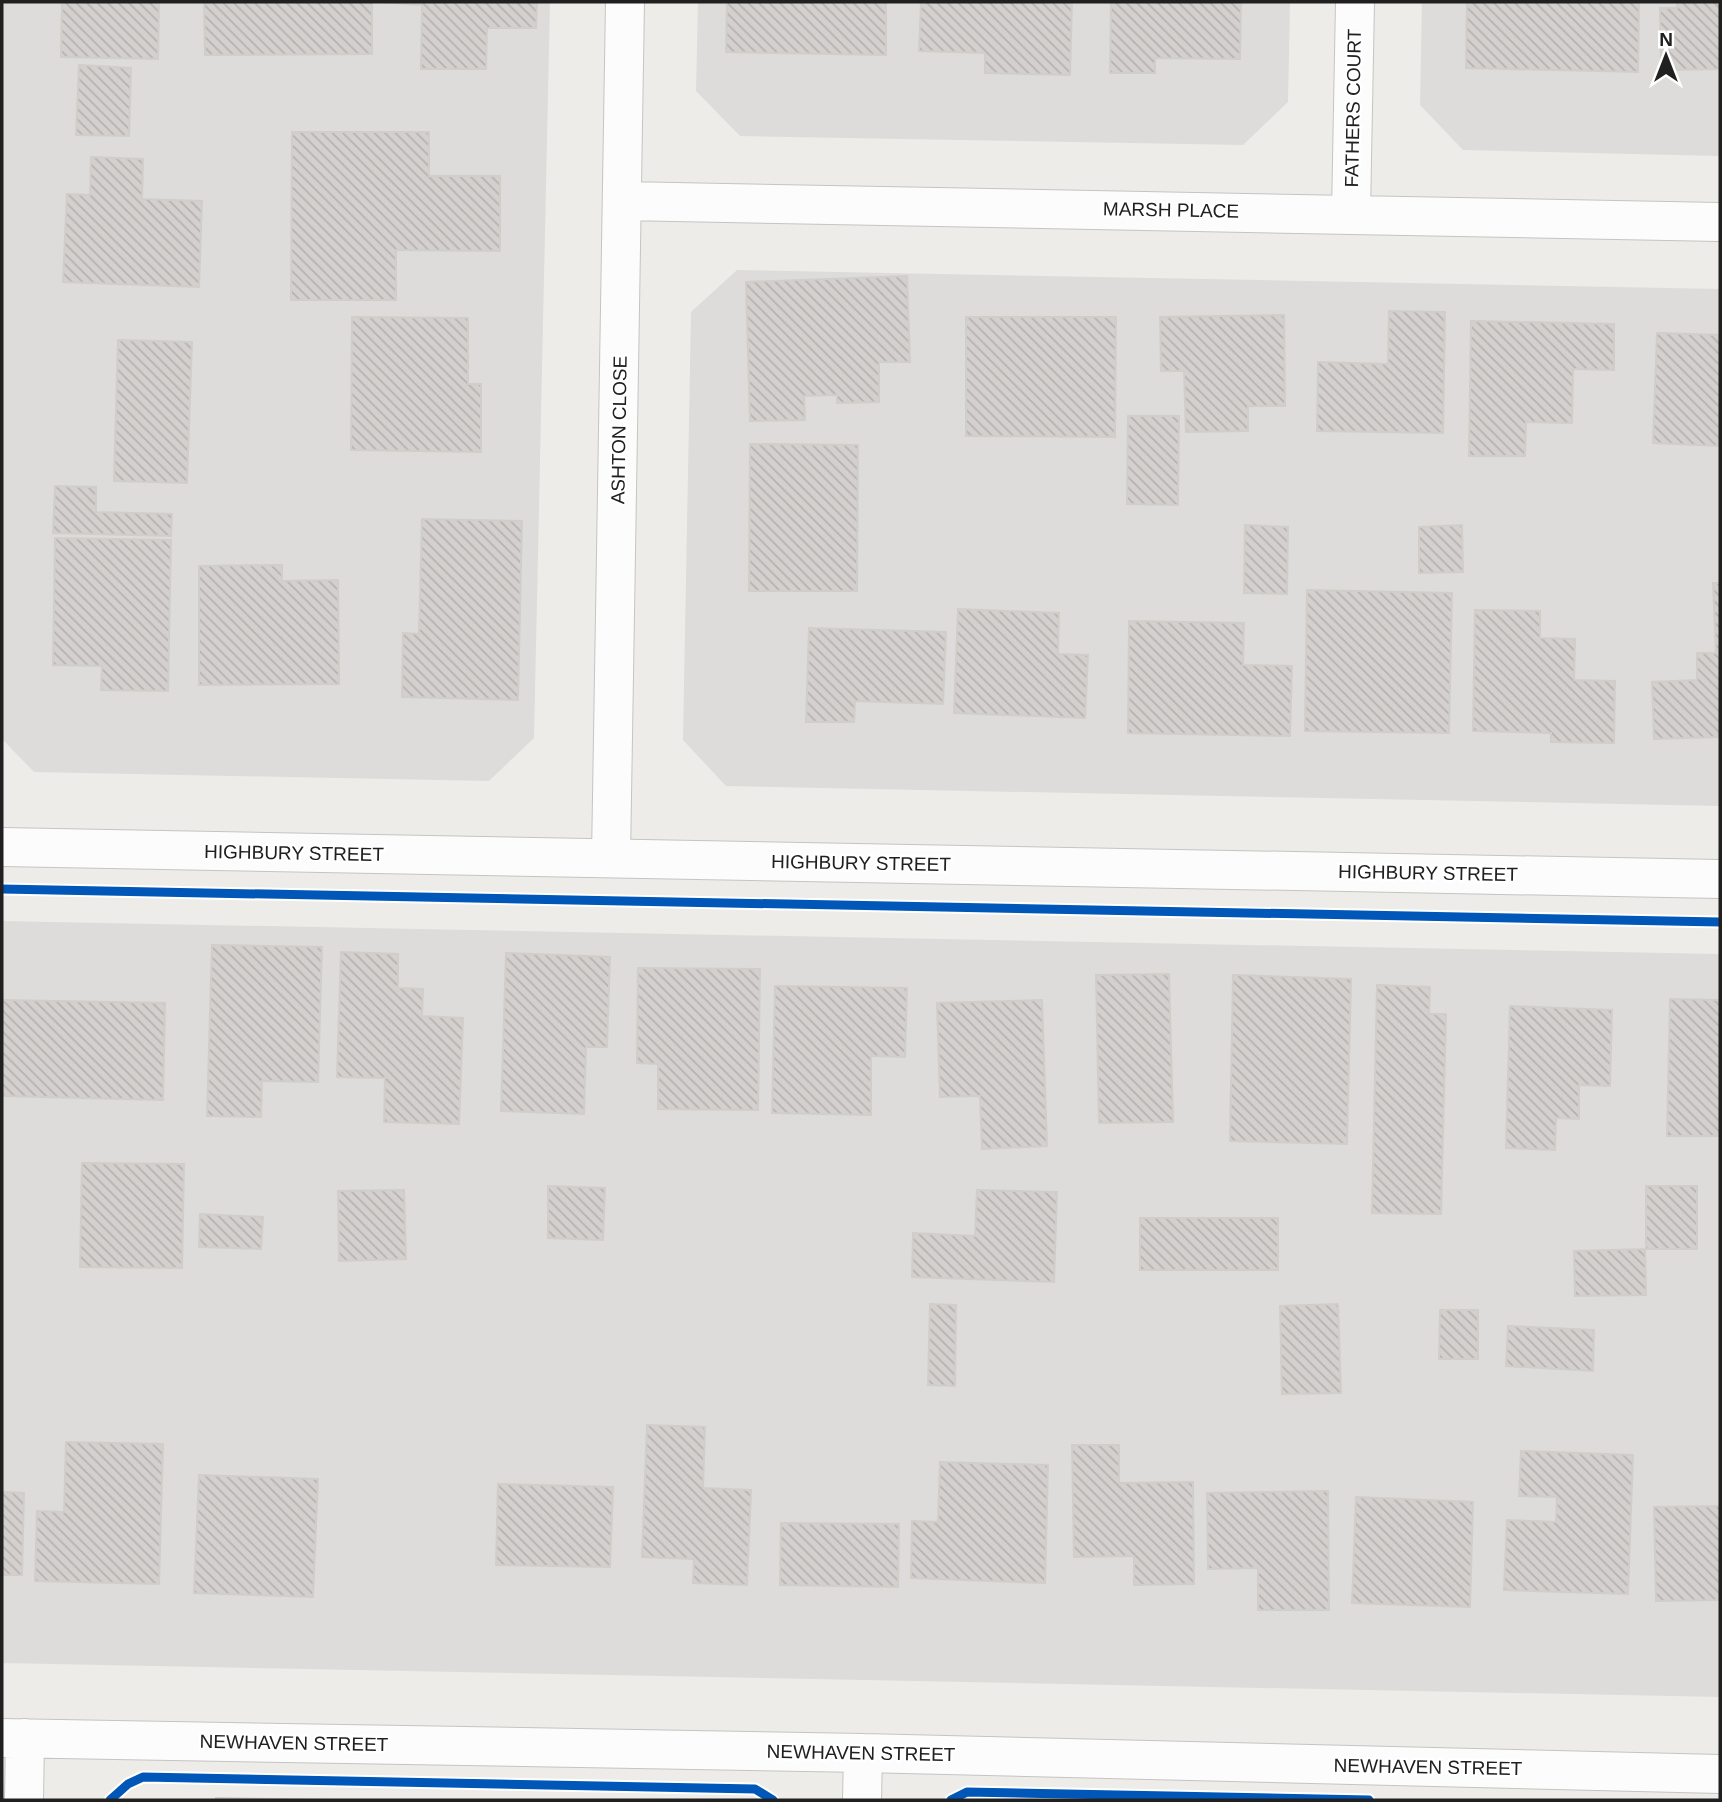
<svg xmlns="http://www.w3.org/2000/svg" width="1722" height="1802" viewBox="0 0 1722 1802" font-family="Arial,sans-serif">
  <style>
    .residential { fill: #dddcda }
    .building { fill: url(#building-back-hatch); stroke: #d1ceca; stroke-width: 2 }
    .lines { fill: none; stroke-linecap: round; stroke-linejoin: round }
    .minor-casing { stroke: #c5c4c3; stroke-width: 40 }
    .tertiary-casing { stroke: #c5c4c3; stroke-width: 40 }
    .minor { stroke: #fcfcfc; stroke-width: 38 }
    .tertiary { stroke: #fcfcfc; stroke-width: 38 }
    .cycleway-casing { stroke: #fff; stroke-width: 13 }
    .cycleway { stroke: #0057b8; stroke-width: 9 }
    .labels { text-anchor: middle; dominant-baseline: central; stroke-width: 5; stroke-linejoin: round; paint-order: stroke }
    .street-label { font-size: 19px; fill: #202020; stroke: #fff }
  </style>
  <defs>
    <pattern id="building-back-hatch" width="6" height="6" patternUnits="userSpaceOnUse" patternTransform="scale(1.75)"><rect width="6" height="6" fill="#d3d0ce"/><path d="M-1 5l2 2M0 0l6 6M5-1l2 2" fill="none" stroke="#b5b2b1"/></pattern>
  </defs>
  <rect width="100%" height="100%" fill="#eeece9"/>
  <path class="residential" d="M 3,2 L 550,2 L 534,738 L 489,781 L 34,772 L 2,739 Z
    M 698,2 L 1290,2 L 1288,102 L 1243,145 L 740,136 L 696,91 Z
    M 1422,2 L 1720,2 L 1720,156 L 1463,150 L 1420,105 Z
    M 737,270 L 1720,289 L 1720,806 L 726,786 L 683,740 L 691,312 Z
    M 2,921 L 1720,954 L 1720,1697 L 2,1663 Z"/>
  <path class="building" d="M 62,2 L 159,2 L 158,59 L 61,57 Z
    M 204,2 L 372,2 L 372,54 L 205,55 Z
    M 382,2 L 537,2 L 536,28 L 487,28 L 486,69 L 421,69 L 422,5 Z
    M 727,2 L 886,2 L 886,55 L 726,52 Z
    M 921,2 L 1072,2 L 1070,75 L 985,73 L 985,53 L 919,51 Z
    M 1111,2 L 1241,2 L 1240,59 L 1155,58 L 1155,73 L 1110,73 Z
    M 1467,2 L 1639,2 L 1638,72 L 1466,68 Z
    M 1677,2 L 1720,2 L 1720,69 L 1661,70 L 1660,8 L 1677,8 Z
    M 79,65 L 131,68 L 129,136 L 76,135 Z
    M 292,132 L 429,132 L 429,176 L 500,176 L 500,251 L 396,250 L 396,300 L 291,300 Z
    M 91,157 L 143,159 L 142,199 L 202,201 L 199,287 L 63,282 L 67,194 L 90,195 Z
    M 907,276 L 910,362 L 879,362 L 879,402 L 837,403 L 837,395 L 804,396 L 805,420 L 750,421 L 746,282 Z
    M 1389,311 L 1445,312 L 1443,433 L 1317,431 L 1318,362 L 1388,364 Z
    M 1284,315 L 1285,406 L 1248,406 L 1248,431 L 1186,432 L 1184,371 L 1161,371 L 1160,317 Z
    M 352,317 L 468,318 L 468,384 L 481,384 L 481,452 L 351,450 Z
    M 966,317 L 1116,317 L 1115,437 L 966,436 Z
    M 1471,321 L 1614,324 L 1614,370 L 1573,369 L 1572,423 L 1526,422 L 1525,456 L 1469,456 Z
    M 1657,333 L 1720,335 L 1720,446 L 1653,443 Z
    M 118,340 L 192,342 L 187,483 L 114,481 Z
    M 1128,416 L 1179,416 L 1178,505 L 1127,504 Z
    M 750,444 L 858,445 L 857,591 L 749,591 Z
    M 55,486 L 96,487 L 96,512 L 172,514 L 171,536 L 53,533 Z
    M 422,519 L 522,521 L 518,700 L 402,697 L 403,633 L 419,634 Z
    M 1245,525 L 1288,527 L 1287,594 L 1244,593 Z
    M 1462,525 L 1463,572 L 1419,573 L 1419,527 Z
    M 55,538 L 171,540 L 168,691 L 101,690 L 102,666 L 53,665 Z
    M 282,565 L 282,581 L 338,580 L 339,684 L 199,685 L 199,566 Z
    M 1713,583 L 1720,583 L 1720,737 L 1654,739 L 1652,682 L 1697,680 L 1697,653 L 1716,653 Z
    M 1307,590 L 1452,593 L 1449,733 L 1305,731 Z
    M 958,609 L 1059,613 L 1058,654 L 1088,655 L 1085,718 L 954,713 Z
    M 1475,610 L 1540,611 L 1540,638 L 1575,639 L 1574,680 L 1615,681 L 1614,743 L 1551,742 L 1551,733 L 1473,731 Z
    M 1129,621 L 1244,623 L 1243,665 L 1292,666 L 1290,736 L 1128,733 Z
    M 809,628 L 946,632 L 943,704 L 855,701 L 854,722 L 806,722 Z
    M 212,945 L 322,947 L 318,1082 L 262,1081 L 261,1117 L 207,1116 Z
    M 341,952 L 398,954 L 398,988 L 423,989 L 422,1016 L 463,1018 L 459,1124 L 384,1122 L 385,1078 L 337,1077 Z
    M 506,953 L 610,957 L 607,1047 L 586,1047 L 584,1114 L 501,1111 Z
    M 638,968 L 760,969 L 758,1110 L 658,1109 L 658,1064 L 637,1063 Z
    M 1169,974 L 1173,1122 L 1099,1123 L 1096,975 Z
    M 1233,975 L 1351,979 L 1347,1144 L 1230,1141 Z
    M 1377,985 L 1430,987 L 1429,1014 L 1446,1014 L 1441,1214 L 1372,1213 Z
    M 775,986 L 907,988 L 905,1057 L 871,1056 L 871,1115 L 772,1113 Z
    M 1670,999 L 1720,1000 L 1720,1136 L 1667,1136 Z
    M 2,1000 L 165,1003 L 163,1100 L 2,1096 Z
    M 1042,1000 L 1047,1146 L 982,1149 L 980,1096 L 940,1097 L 937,1003 Z
    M 1510,1006 L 1612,1010 L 1610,1086 L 1579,1085 L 1579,1119 L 1556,1118 L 1555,1150 L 1506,1148 Z
    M 82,1163 L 184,1164 L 182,1268 L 80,1267 Z
    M 548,1186 L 605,1188 L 603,1240 L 548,1238 Z
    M 1646,1186 L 1697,1186 L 1697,1249 L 1646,1249 Z
    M 404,1190 L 406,1259 L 339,1261 L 338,1191 Z
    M 977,1190 L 1057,1192 L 1054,1282 L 912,1277 L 913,1233 L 975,1236 Z
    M 200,1214 L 263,1217 L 261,1249 L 199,1247 Z
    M 1140,1218 L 1278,1218 L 1278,1270 L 1140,1270 Z
    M 1645,1249 L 1646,1295 L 1575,1296 L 1574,1251 Z
    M 930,1304 L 956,1305 L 955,1386 L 928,1385 Z
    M 1338,1304 L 1341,1393 L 1282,1394 L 1280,1306 Z
    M 1440,1310 L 1478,1310 L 1478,1359 L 1439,1359 Z
    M 1508,1326 L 1594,1330 L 1593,1371 L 1506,1366 Z
    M 647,1425 L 705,1427 L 703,1488 L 751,1490 L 747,1585 L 693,1583 L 694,1559 L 642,1557 Z
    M 66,1442 L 163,1444 L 159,1584 L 35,1581 L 37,1511 L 64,1512 Z
    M 1072,1445 L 1119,1445 L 1119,1483 L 1193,1482 L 1194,1584 L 1134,1585 L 1134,1556 L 1074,1557 Z
    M 1521,1451 L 1633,1455 L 1628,1594 L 1504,1590 L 1507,1520 L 1556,1522 L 1557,1497 L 1519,1496 Z
    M 940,1462 L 1048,1465 L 1045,1583 L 911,1578 L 912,1521 L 938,1522 Z
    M 199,1475 L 318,1479 L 313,1597 L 194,1593 Z
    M 498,1484 L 613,1487 L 610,1567 L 496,1565 Z
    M 1328,1491 L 1329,1610 L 1258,1610 L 1258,1568 L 1208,1569 L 1207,1493 Z
    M 2,1492 L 24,1493 L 22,1575 L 2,1575 Z
    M 1356,1497 L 1473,1502 L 1470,1607 L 1352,1603 Z
    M 1720,1506 L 1720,1600 L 1656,1601 L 1654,1507 Z
    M 781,1523 L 899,1524 L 898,1587 L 780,1585 Z
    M 216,1798 L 326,1800 L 216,1800 Z"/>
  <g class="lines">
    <defs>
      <path id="minor" d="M 623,201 L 1720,222
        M 1351,213 L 1355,2
        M 611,858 L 625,2
        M 2,1738 L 863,1753 L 1720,1774
        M 24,1800 L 25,1738
        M 862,1800 L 863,1753"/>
      <path id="tertiary" d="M 2,847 L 1720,879"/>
    </defs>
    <use href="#minor" class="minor-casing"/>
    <use href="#tertiary" class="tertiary-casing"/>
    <use href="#minor" class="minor"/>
    <use href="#tertiary" class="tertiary"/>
    <defs>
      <path id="cycleway" d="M 2,889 L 1720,922
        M 110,1800 L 128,1784 L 143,1777 L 755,1789 L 773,1800
        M 951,1800 L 967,1792 L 1369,1800"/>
    </defs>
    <use href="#cycleway" class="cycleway-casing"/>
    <use href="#cycleway" class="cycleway"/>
  </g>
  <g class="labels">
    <g class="street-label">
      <text transform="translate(1353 108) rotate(-89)">FATHERS COURT</text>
      <text transform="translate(1171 210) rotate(1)">MARSH PLACE</text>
      <text transform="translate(619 430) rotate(-89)">ASHTON CLOSE</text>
      <text transform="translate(294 853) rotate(1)">HIGHBURY STREET</text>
      <text transform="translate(861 863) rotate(1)">HIGHBURY STREET</text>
      <text transform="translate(1428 873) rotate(1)">HIGHBURY STREET</text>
      <text transform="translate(294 1743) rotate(1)">NEWHAVEN STREET</text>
      <text transform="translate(861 1753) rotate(1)">NEWHAVEN STREET</text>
      <text transform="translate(1428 1767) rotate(1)">NEWHAVEN STREET</text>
    </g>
  </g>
  <rect width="1722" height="1802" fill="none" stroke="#202020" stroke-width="7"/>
  <g transform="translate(1666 56)" stroke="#ffffff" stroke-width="5" paint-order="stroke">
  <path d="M0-5L12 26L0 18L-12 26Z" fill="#202020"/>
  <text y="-10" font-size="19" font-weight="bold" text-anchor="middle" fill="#202020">N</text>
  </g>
</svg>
